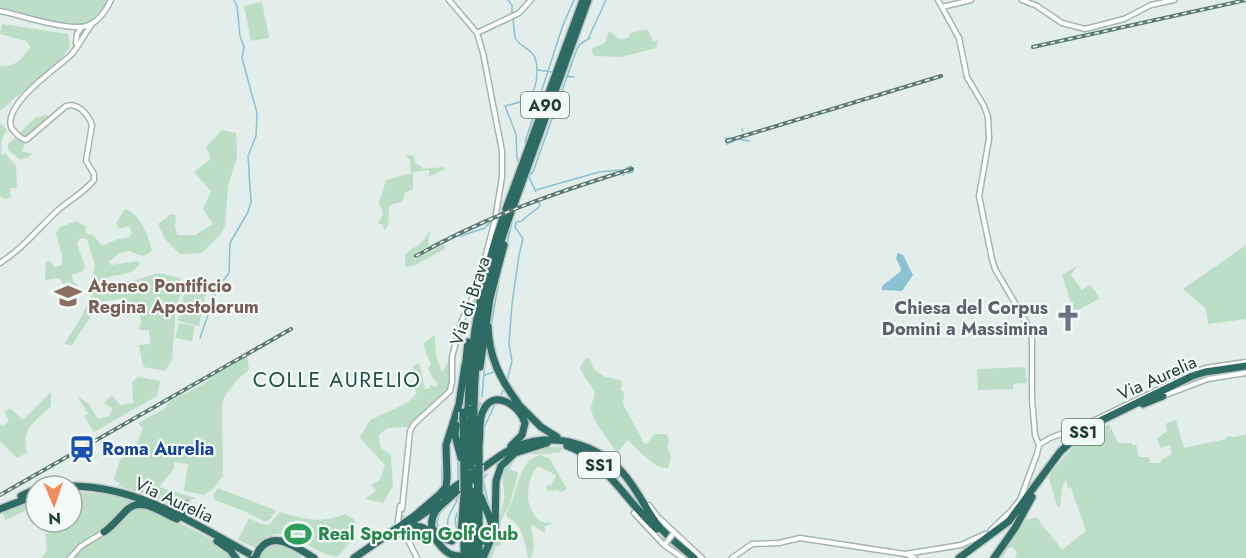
<svg xmlns="http://www.w3.org/2000/svg" width="1246" height="558" viewBox="0 0 1246 558" font-family="Jost,sans-serif">
  <style>
    .green { fill: #bcdec7 }
    .water { fill: #8bc2d2 }
    .lines { fill: none; stroke-linecap: round; stroke-linejoin: round }
    .stream { stroke: #8bc2d2; stroke-width: 1.5 }
    .minor-tunnel { stroke: #bccac6; stroke-width: 4; stroke-dasharray: 4 2; stroke-linecap: butt }
    .highway-tunnel { stroke: #bccac6; stroke-width: 7; stroke-dasharray: 7 3.5; stroke-linecap: butt }
    .minor-casing { stroke: #a5b5b1; stroke-width: 7 }
    .highway-casing { stroke: #c1c9c8; stroke-width: 10 }
    .minor { stroke: #fff; stroke-width: 4 }
    .highway { stroke: #2e6b62; stroke-width: 7 }
    .rail-casing { stroke: #5d7a74; stroke-width: 4 }
    .rail { stroke: #f3f9f7; stroke-width: 1.5; stroke-dasharray: 4.5; stroke-linecap: butt }
    .minor-bridge-casing { stroke: #a5b5b1; stroke-width: 7; stroke-linecap: butt }
    .highway-bridge-casing { stroke: #c1c9c8; stroke-width: 10; stroke-linecap: butt }
    .minor-bridge { stroke: #fff; stroke-width: 4 }
    .highway-bridge { stroke: #2e6b62; stroke-width: 7 }
    .labels { text-anchor: middle; dominant-baseline: central; stroke-width: 4.5; stroke-linejoin: round; paint-order: stroke }
    .shield { fill: #f3f9f7; stroke: #617672; stroke-width: 1.5 }
    .shield-label { font-size: 16px; font-weight: bold; fill: #223e39 }
    .education-label { font-size: 18px; font-weight: bold; fill: #785e54; stroke: #f3f9f7; text-anchor: start }
    .street-label { font-size: 18px; fill: #223e39; stroke: #f3f9f7 }
    .worship-label { font-size: 18px; font-weight: bold; fill: #5b616d; stroke: #f3f9f7; text-anchor: end }
    .transit-label { font-size: 18px; font-weight: bold; fill: #164399; stroke: #f3f9f7; text-anchor: start }
    .leisure-label { font-size: 18px; font-weight: bold; fill: #27864d; stroke: #f3f9f7; text-anchor: start }
    .quarter-label { font-size: 21px; letter-spacing: 1.5px; fill: #1e5148; stroke: #f3f9f7 }
  </style>
  <rect width="100%" height="100%" fill="#e3ede9"/>
  <path class="green" d="M 0,0 L 110,0 C 106,9 94,24 84,26 C 60,28 24,15 0,9 Z
    M 262,2 L 269,38 L 251,41 L 244,6 Z
    M 2,24 L 68,34 L 70,47 L 61,59 L 0,111 L 0,66 C 18,66 20,60 31,47 L 26,41 L 0,34 Z
    M 644,30 L 648,30 L 653,41 L 659,40 L 656,48 L 621,57 L 594,56 L 591,49 L 606,42 L 608,32 L 611,32 C 617,38 620,41 628,38 L 631,33 Z
    M 46,115 L 52,116 L 26,139 L 22,151 L 32,154 L 28,158 L 19,159 L 8,150 L 8,144 L 35,118 Z
    M 0,123 L 7,130 L 2,139 L 1,155 L 6,154 L 16,166 L 17,188 L 10,188 L 11,198 L 5,199 L 0,196 Z
    M 222,130 L 236,133 L 237,157 L 228,186 L 225,226 L 221,234 L 202,253 L 180,254 L 165,239 L 158,224 L 171,214 L 176,215 L 175,227 L 177,235 L 195,235 L 213,224 L 203,209 L 211,191 L 194,172 L 211,159 L 206,147 Z
    M 408,155 L 414,156 L 415,163 L 420,165 L 422,169 L 444,167 L 445,169 L 429,177 L 429,170 L 413,172 L 413,189 L 405,193 L 402,202 L 392,204 L 389,206 L 388,227 L 384,230 L 383,225 L 378,223 L 383,214 L 379,203 L 386,180 L 411,173 L 410,160 L 406,156 Z
    M 125,209 C 141,214 148,236 152,251 C 143,258 140,256 130,251 L 120,253 L 108,262 L 111,265 L 137,261 L 140,263 C 134,274 123,275 112,276 C 107,277 102,281 97,283 L 93,272 L 95,265 L 87,239 L 80,238 L 77,244 L 85,266 L 83,271 L 72,275 L 73,281 L 80,288 L 81,290 L 63,284 L 59,278 L 45,280 L 46,261 L 51,262 L 54,268 L 62,265 L 62,256 L 56,233 L 60,227 L 76,221 L 85,226 L 86,233 L 94,236 L 102,246 L 118,239 L 129,237 L 132,233 L 129,226 L 118,229 L 116,223 Z
    M 430,231 L 431,231 L 428,240 L 429,245 L 414,255 L 414,260 L 444,244 L 446,248 L 414,266 L 405,267 L 405,254 L 421,243 Z
    M 1246,245 L 1246,319 L 1208,324 L 1206,309 L 1183,289 Z
    M 1077,266 L 1071,275 L 1082,290 L 1090,285 L 1100,298 L 1077,311 L 1074,310 L 1072,306 L 1062,275 Z
    M 159,273 L 180,278 L 182,282 L 182,292 L 176,307 L 172,360 L 165,371 L 143,367 L 139,345 L 150,344 L 149,330 L 139,330 L 141,323 L 139,308 L 119,299 L 100,302 L 72,345 L 64,344 L 79,321 L 96,287 L 103,283 L 132,281 Z
    M 185,288 L 206,293 L 199,326 L 178,321 Z
    M 179,323 L 195,326 L 192,341 L 175,338 Z
    M 435,335 L 436,355 L 442,373 L 451,355 L 448,390 L 410,427 L 387,428 L 379,435 L 380,447 L 391,455 L 393,486 L 383,503 L 365,499 L 376,491 L 371,485 L 380,480 L 385,465 L 360,438 L 370,420 L 407,403 L 417,393 L 413,385 L 417,379 L 413,366 L 419,363 L 425,389 L 430,388 L 430,385 L 435,387 L 438,384 L 431,375 L 428,368 L 431,364 L 425,351 L 424,343 Z
    M 247,356 L 249,370 C 238,378 226,391 222,404 L 223,476 L 213,489 L 204,495 L 184,491 L 188,464 L 174,462 L 174,469 L 159,487 L 196,498 L 173,506 L 151,496 L 118,486 L 120,482 L 118,483 L 114,479 L 120,460 L 137,443 L 143,428 L 138,423 L 164,409 L 170,401 L 205,383 L 212,377 Z
    M 586,358 L 590,359 L 594,370 L 606,377 L 620,380 L 622,386 L 620,389 L 624,393 L 623,404 L 644,443 L 647,444 L 654,434 L 667,434 L 669,441 L 667,446 L 671,457 L 668,468 C 654,469 638,449 628,440 L 617,453 C 609,440 597,427 592,413 C 588,404 597,399 594,391 C 589,382 583,377 580,367 Z
    M 1025,367 L 1027,383 L 1013,384 L 1013,389 L 978,390 L 977,369 Z
    M 138,377 L 160,381 L 157,396 L 94,432 L 84,416 L 88,414 L 78,397 L 88,403 L 98,419 L 109,416 L 112,408 L 104,403 L 112,395 L 120,405 L 133,403 L 132,382 Z
    M 51,392 L 51,406 C 35,422 21,428 27,453 L 17,458 L 0,441 L 0,424 L 3,426 L 9,421 L 4,411 L 10,408 L 23,420 Z
    M 1176,420 L 1184,448 L 1226,439 L 1227,436 L 1235,437 L 1246,434 L 1246,558 L 1015,558 L 1017,553 L 1013,547 L 1008,548 L 1002,558 L 996,558 L 1026,520 L 1037,517 C 1044,530 1054,537 1062,550 L 1086,531 L 1071,488 L 1068,488 L 1066,479 L 1062,488 L 1060,507 L 1057,506 L 1049,478 L 1052,471 L 1076,444 L 1109,424 L 1118,443 L 1131,443 L 1134,446 L 1136,444 L 1139,457 L 1149,457 L 1150,463 L 1161,463 L 1162,460 L 1172,454 L 1170,445 L 1161,448 L 1157,439 L 1167,431 L 1165,424 Z
    M 561,447 L 562,449 L 559,453 L 556,452 C 543,459 516,444 510,470 L 518,472 L 518,474 L 509,506 L 500,522 L 501,545 L 496,547 L 491,558 L 486,558 C 492,539 501,519 504,499 C 505,490 501,479 503,471 C 508,449 543,446 561,447 Z
    M 541,455 L 550,459 L 567,489 L 562,492 L 556,490 L 548,491 L 546,486 L 552,484 L 556,475 L 538,466 C 525,479 523,514 543,522 C 546,523 549,522 552,523 L 544,527 L 546,530 L 544,533 L 533,525 L 531,526 L 534,547 L 531,558 L 528,558 C 525,544 523,524 508,518 L 506,514 C 517,497 518,458 541,455 Z
    M 218,488 L 275,510 L 276,511 L 273,515 L 271,514 L 272,517 L 268,521 L 264,521 L 246,512 L 215,500 L 213,495 Z
    M 72,492 L 110,494 L 138,502 L 217,542 L 235,558 L 41,558 L 47,551 L 45,534 L 66,524 L 66,522 L 72,522 Z
    M 36,498 L 36,506 L 5,520 L 2,510 Z
    M 280,512 C 302,519 322,524 345,514 L 355,520 C 357,532 354,537 347,546 C 344,549 341,554 337,556 C 312,558 283,511 256,548 L 238,540 L 249,518 L 261,524 L 269,525 Z
    M 282,542 L 300,553 L 301,558 L 263,558 L 258,556 L 265,545 Z"/>
  <path class="water" d="M 898,253 L 903,255 L 913,275 L 902,291 L 882,290 L 882,286 L 900,272 L 901,269 L 896,258 Z"/>
  <g class="lines">
    <path class="stream" d="M 508,0 L 512,5 L 512,13
      M 513,19 L 515,38 C 519,45 528,48 533,54 C 537,59 537,67 537,73 C 536,99 526,101 505,106 L 516,134 L 517,158 L 519,162
      M 588,39 L 606,0
      M 538,70 L 552,72
      M 564,76 L 574,77
      M 742,129 L 743,131
      M 726,140 L 725,138 L 730,138
      M 726,141 L 727,144 L 738,139 L 749,141
      M 525,142 L 563,25 L 574,0
      M 622,171 L 631,166 L 632,170
      M 628,173 L 633,172 L 632,170
      M 623,175 L 624,176
      M 529,176 L 533,172 L 577,49 L 580,44 L 590,38
      M 529,177 L 536,192
      M 536,190 L 599,172 L 621,170
      M 493,213 L 494,209
      M 460,236 L 485,228 L 491,221
      M 503,261 L 513,218
      M 491,326 L 501,269
      M 200,338 L 217,289 L 229,273 L 230,243 L 248,212 L 251,202 L 248,156 L 256,136 L 257,113 L 242,58 L 244,47 L 240,36 L 237,6 L 234,0
      M 485,375 L 494,372 L 487,352
      M 507,381 L 512,361 L 509,344 L 512,304 L 519,255 L 523,239 L 515,227 L 516,222 L 522,221 C 527,215 534,212 540,206 L 539,202
      M 482,397 L 486,347
      M 499,398 L 503,391
      M 484,428 L 496,402
      M 443,448 L 444,480
      M 442,466 L 442,484
      M 487,474 L 483,479 L 488,502 L 492,514
      M 458,479 L 458,457
      M 449,485 L 450,457
      M 499,508 L 499,516
      M 457,513 L 455,520 L 457,531
      M 438,527 C 435,516 442,510 450,503
      M 449,535 C 444,511 454,514 459,494"/>
    <path class="minor-tunnel" d="M 402,509 L 402,525"/>
    <path class="highway-tunnel" d="M 459,420 L 467,413 L 483,403
      M 460,488 L 483,473"/>
    <defs>
      <path id="minor" d="M 449,0 L 477,33 L 483,53 L 502,151 L 502,177 L 496,214
        M 938,0 L 959,38 L 967,77 L 984,106 L 988,117 L 989,139 L 979,196 L 992,259 L 995,269 L 1029,327 L 1032,340 L 1032,399 L 1035,435 L 1039,445 L 1037,454 L 1020,500 L 1011,511 L 991,530
        M 1022,0 L 1037,6 L 1062,23 L 1085,29 L 1124,19 L 1151,5 L 1174,0
        M 942,7 L 971,0
        M 0,11 C 21,15 72,33 89,25 C 99,21 107,9 111,0
        M 477,33 L 519,13 L 531,0
        M 76,43 L 77,34 L 81,28
        M 0,263 C 22,249 38,229 57,211 C 69,200 84,193 94,180 L 94,174 L 86,161 L 92,125 C 88,114 78,102 66,106 L 26,140 C 20,139 17,134 12,129 C 0,106 57,68 71,55 C 79,46 85,33 92,24
        M 1163,396 L 1208,379 L 1246,373
        M 1039,445 L 1050,438 L 1083,426 L 1192,373 L 1205,368 L 1246,362
        M 649,505 L 657,516 L 702,558
        M 402,509 L 410,431 L 414,424 L 450,391 L 452,382 L 452,357 L 457,338 L 462,320 L 478,286 L 495,219
        M 634,513 L 664,545 L 683,558
        M 397,528 L 400,506
        M 404,532 L 417,558
        M 908,555 L 915,558
        M 70,558 L 81,546 L 104,532
        M 732,558 L 752,544 L 779,543 L 800,538 L 905,554 L 961,545 L 985,534"/>
      <path id="highway" d="M 513,207 L 588,0
        M 506,209 L 583,0
        M 488,326 C 489,357 500,379 518,403
        M 480,367 L 490,298 L 504,245
        M 465,369 L 468,342
        M 1143,404 L 1163,396
        M 474,405 C 475,338 488,275 511,212
        M 520,406 L 541,427 L 557,437
        M 468,409 C 470,342 481,278 504,215
        M 474,411 L 474,469
        M 468,414 L 469,473
        M 463,418 L 464,476
        M 456,425 L 455,435 L 461,458
        M 479,440 L 479,465
        M 479,445 C 481,434 478,421 483,411 C 493,388 520,405 525,423 L 522,435 L 511,446
        M 567,446 C 604,458 628,504 657,529
        M 483,468 C 494,460 505,451 518,446 C 554,431 598,445 623,473 C 637,489 645,508 657,524 C 667,537 682,547 694,558
        M 474,480 L 475,558
        M 479,481 L 479,558
        M 45,486 L 50,484
        M 72,486 C 143,487 197,526 257,558
        M 469,488 L 469,558
        M 457,491 C 446,503 429,509 432,528 L 440,538 L 452,541 L 461,533 L 464,495
        M 21,496 L 36,489
        M 442,496 L 460,483
        M 481,497 C 486,513 500,527 484,541
        M 0,509 L 36,495
        M 182,516 L 182,509 L 186,504
        M 412,518 L 439,495 L 446,487 L 447,477 L 446,445 L 459,404 L 465,365
        M 413,521 L 439,503
        M 464,528 L 464,558
        M 104,532 C 114,525 120,516 128,509 C 142,496 163,514 177,519
        M 396,535 C 437,507 431,558 461,556
        M 217,541 L 230,550 L 236,558
        M 259,550 C 274,529 297,548 314,558
        M 354,558 L 416,515
        M 483,558 L 495,530 L 496,481 L 501,466 L 515,453 L 547,443
        M 959,558 L 1009,521 L 1060,452 L 1077,436 L 1096,423 L 1192,376 L 1205,372 L 1246,366
        M 994,558 L 1015,528 L 1032,497"/>
    </defs>
    <use href="#minor" class="minor-casing"/>
    <use href="#highway" class="highway-casing"/>
    <use href="#minor" class="minor"/>
    <use href="#highway" class="highway"/>
    <defs>
      <path id="rail" d="M 1033,47 L 1246,0
        M 727,141 L 941,76
        M 416,256 C 487,216 554,193 632,169
        M 0,495 L 291,329"/>
    </defs>
    <use href="#rail" class="rail-casing"/>
    <use href="#rail" class="rail"/>
    <defs>
      <path id="minor-bridge" d="M 666,543 L 673,534"/>
      <path id="highway-bridge" d="M 474,405 L 474,411
        M 468,414 L 468,409
        M 463,418 L 463,412
        M 479,465 L 479,481
        M 474,469 L 474,480
        M 469,473 L 469,488
        M 464,491 L 464,476
        M 255,558 L 259,550"/>
    </defs>
    <use href="#minor-bridge" class="minor-bridge-casing"/>
    <use href="#highway-bridge" class="highway-bridge-casing"/>
    <use href="#minor-bridge" class="minor-bridge"/>
    <use href="#highway-bridge" class="highway-bridge"/>
  </g>
  <defs>
    <symbol id="university-bare" viewBox="-9 -9 18 18"><path d="M0-5L7-2L0 1L-7-2ZM-4 1L0 2.5L4 1V4Q0 6-4 4Z" fill="#8d6e63" stroke="#f3f9f7" stroke-width="2.5" paint-order="stroke"/></symbol>
    <symbol id="church-bare" viewBox="-9 -9 18 18"><path d="M-1.2-6h2.4v3.5h3.3v2.4h-3.3V6h-2.4V-.1h-3.3v-2.4h3.3Z" fill="#6b7280" stroke="#f3f9f7" stroke-width="2.5" paint-order="stroke"/></symbol>
    <symbol id="station-bare" viewBox="-9 -9 18 18"><path d="M-3-6H3Q5-6 5-4V2Q5 4 3 4L4.5 6H3L1.5 4h-3L-3 6H-4.5L-3 4Q-5 4-5 2V-4Q-5-6-3-6ZM-3.5-4v3h7v-3ZM-3.5 1v1.5H-2V1ZM2 1v1.5H3.5V1Z" fill="#1a4fb4" stroke="#f3f9f7" stroke-width="2.5" paint-order="stroke"/></symbol>
    <symbol id="stadium-bare" viewBox="-9 -9 18 18"><path d="M0-5a6.5 5 0 1 0 0 10a6.5 5 0 1 0 0-10ZM-3.5-1.8h7v3.6h-7Z" fill="#2e9e5b" stroke="#f3f9f7" stroke-width="2.5" paint-order="stroke"/></symbol>
  </defs>
  <g fill-rule="evenodd">
    <use href="#university-bare" x="49" y="277" width="38" height="38"/>
    <use href="#church-bare" x="1049" y="299" width="38" height="38"/>
    <use href="#station-bare" x="63" y="430" width="38" height="38"/>
    <use href="#stadium-bare" x="279" y="515" width="38" height="38"/>
  </g>
  <g class="labels">
    <g class="shield">
      <rect x="521" y="92" width="48" height="26" rx="4.5"/>
      <rect x="1062" y="419" width="42" height="26" rx="4.5"/>
      <rect x="578" y="452" width="42" height="26" rx="4.5"/>
    </g>
    <g class="shield-label">
      <text x="545" y="105">A90</text>
      <text x="1083" y="432">SS1</text>
      <text x="599" y="465">SS1</text>
    </g>
    <g class="education-label">
      <text x="88" y="286">Ateneo Pontificio<tspan x="88" dy="21">Regina Apostolorum</tspan></text>
    </g>
    <g class="street-label">
      <text transform="translate(470 301) rotate(-72)">Via di Brava</text>
      <text transform="translate(1157 378) rotate(-24)">Via Aurelia</text>
      <text transform="translate(174 500) rotate(25)">Via Aurelia</text>
    </g>
    <g class="worship-label">
      <text x="1048" y="308">Chiesa del Corpus<tspan x="1048" dy="21">Domini a Massimina</tspan></text>
    </g>
    <g class="transit-label">
      <text x="102" y="449">Roma Aurelia</text>
    </g>
    <g class="leisure-label">
      <text x="318" y="534">Real Sporting Golf Club</text>
    </g>
    <g class="quarter-label">
      <text x="337" y="380">COLLE AURELIO</text>
    </g>
  </g>
  <g transform="translate(54 504) rotate(178)"><circle r="28" fill="#f3f9f7" stroke="#9faeab" stroke-width="1.5"/>
  <path d="M0-4.5L10 22L0 15L-10 22Z" fill="#f28b5c"/>
  <text y="-9" font-size="16" font-weight="bold" text-anchor="middle" fill="#223e39">N</text>
  </g>
</svg>
